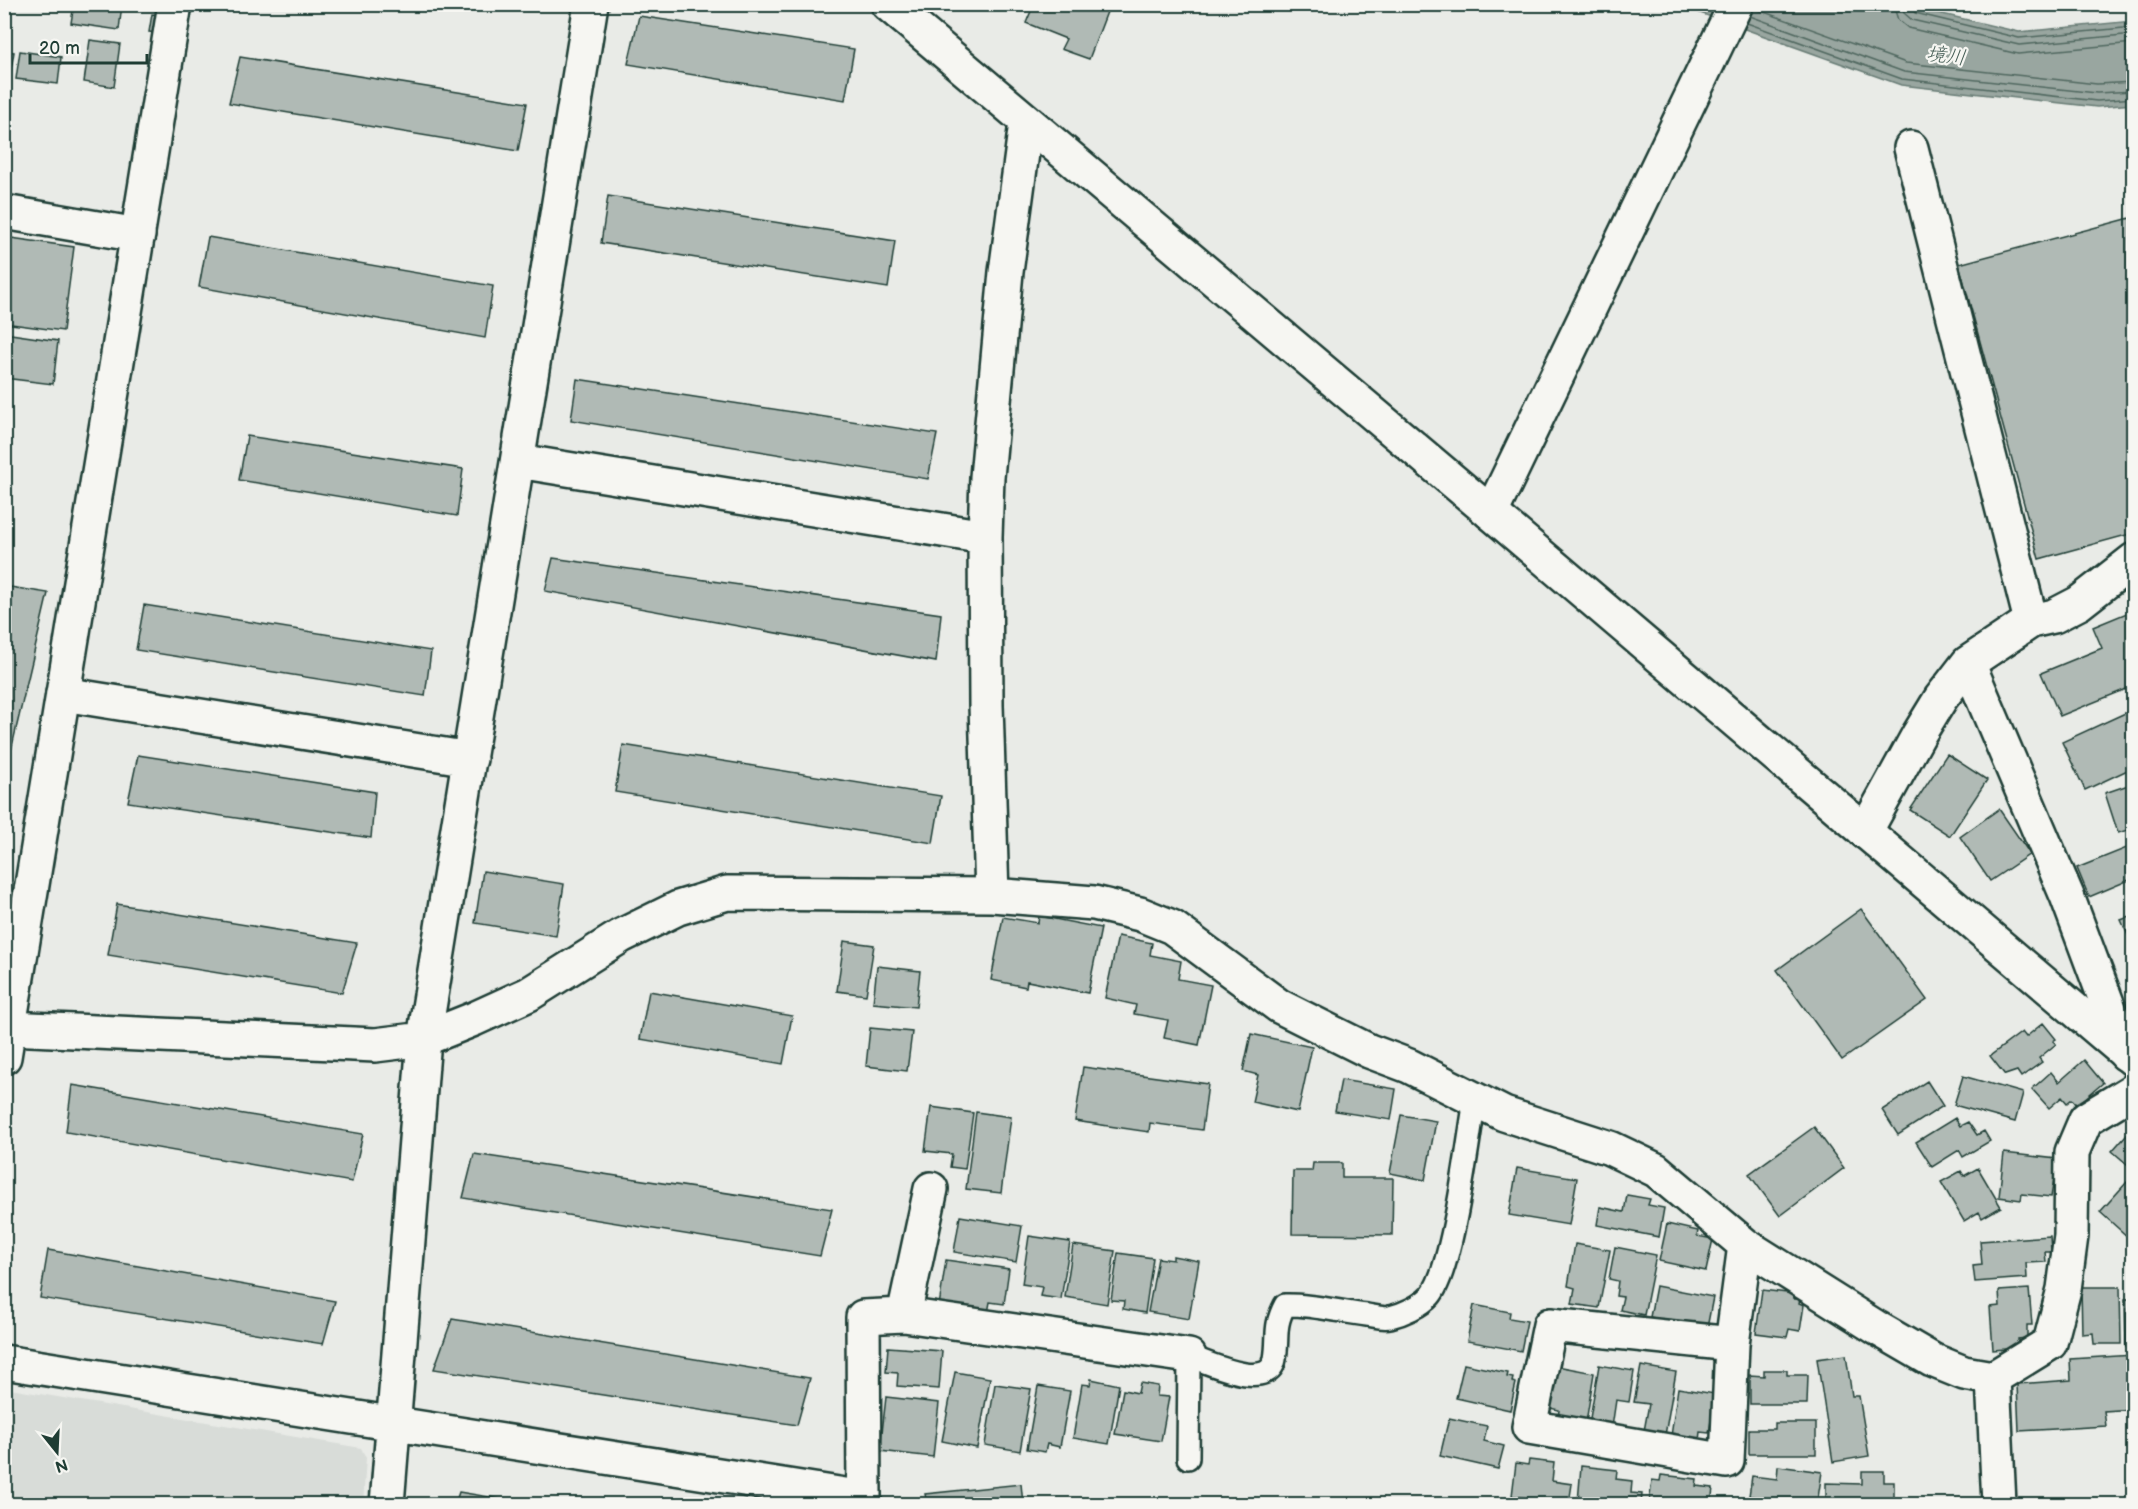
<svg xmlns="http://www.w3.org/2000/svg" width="2138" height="1509" viewBox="0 0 2138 1509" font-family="'Balsamiq Sans','Klee One',sans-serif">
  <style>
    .built { fill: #d8dcd8 }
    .water { fill: #99a6a0; stroke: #687c75; stroke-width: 1.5 }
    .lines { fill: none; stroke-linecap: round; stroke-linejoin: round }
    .shore { stroke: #50675f; stroke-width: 1.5 }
    .building { fill: #b0bab5; stroke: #1f3d34; stroke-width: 1.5 }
    .service-casing { stroke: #1f3d34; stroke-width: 26 }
    .minor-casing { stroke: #1f3d34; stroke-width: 38 }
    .tertiary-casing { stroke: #1f3d34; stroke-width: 38 }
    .service { stroke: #f6f6f2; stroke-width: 21 }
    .minor { stroke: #f6f6f2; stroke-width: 33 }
    .tertiary { stroke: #f6f6f2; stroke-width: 33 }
    .labels { text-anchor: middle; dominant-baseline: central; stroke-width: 4.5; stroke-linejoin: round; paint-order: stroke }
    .water-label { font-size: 20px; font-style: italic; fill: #445c54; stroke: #f6f6f2 }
  </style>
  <rect width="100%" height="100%" fill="#e9ebe7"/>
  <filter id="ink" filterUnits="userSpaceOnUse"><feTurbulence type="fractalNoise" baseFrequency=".0167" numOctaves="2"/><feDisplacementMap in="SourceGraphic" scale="12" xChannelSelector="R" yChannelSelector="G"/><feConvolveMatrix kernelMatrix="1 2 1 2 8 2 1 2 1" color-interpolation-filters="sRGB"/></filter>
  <g filter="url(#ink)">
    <path class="built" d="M 10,1389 L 361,1448 L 366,1458 L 363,1504 L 5,1504 L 5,1394 Z"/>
    <path class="water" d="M 1678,5 L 1904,5 L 2019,32 L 2133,21 L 2133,104 L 2097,107 L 1901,85 Z"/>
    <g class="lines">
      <path class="shore" d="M 1893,4 L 1898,20 L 1908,28 L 2018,54 L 2134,43
        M 1902,4 L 1904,13 L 1912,20 L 2019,45 L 2134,34
        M 1910,4 L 1915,13 L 2019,38 L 2134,27
        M 1753,8 L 1906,63 L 2097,84 L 2134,82
        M 1750,16 L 1904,72 L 2097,93 L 2134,91
        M 1747,23 L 1902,79 L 2097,101 L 2134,98"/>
    </g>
    <path class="building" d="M 74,4 L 122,4 L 119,30 L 71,23 Z
      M 1034,4 L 1110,4 L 1089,59 L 1061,49 L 1066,39 L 1026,23 Z
      M 152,14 L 161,15 L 158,33 L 149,32 Z
      M 639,16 L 854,49 L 845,100 L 628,64 Z
      M 90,40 L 120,44 L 114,87 L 84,82 Z
      M 4,51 L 14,52 L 5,104 L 4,104 Z
      M 20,51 L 61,57 L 58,84 L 16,79 Z
      M 240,57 L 527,103 L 518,151 L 229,103 Z
      M 608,196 L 895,241 L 888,288 L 601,243 Z
      M 2134,217 L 2134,533 L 2039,559 L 1959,264 Z
      M 208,237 L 493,286 L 485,338 L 199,287 Z
      M 11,238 L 74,247 L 63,331 L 4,323 L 4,284 Z
      M 4,333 L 58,341 L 53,384 L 4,378 Z
      M 577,379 L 937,434 L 928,479 L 571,420 Z
      M 247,436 L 463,469 L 457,516 L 239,480 Z
      M 553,558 L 941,614 L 936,662 L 545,591 Z
      M 4,586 L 48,593 L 9,759 L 4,758 Z
      M 144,605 L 431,651 L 425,696 L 136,650 Z
      M 2134,610 L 2134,686 L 2060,716 L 2041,673 L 2102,648 L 2093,627 Z
      M 2134,709 L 2134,767 L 2085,790 L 2062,742 Z
      M 623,745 L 941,796 L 933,843 L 615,792 Z
      M 1947,754 L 1987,780 L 1950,836 L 1910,810 Z
      M 138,755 L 375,792 L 371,838 L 128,802 Z
      M 2134,783 L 2134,828 L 2118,833 L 2105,793 Z
      M 1999,809 L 2030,854 L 1990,881 L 1960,837 Z
      M 2134,845 L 2134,878 L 2089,897 L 2077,868 Z
      M 483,871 L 564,884 L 556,936 L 475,923 Z
      M 117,904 L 357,943 L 342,993 L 108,955 Z
      M 1861,909 L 1927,1000 L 1842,1060 L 1777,970 Z
      M 2134,915 L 2134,944 L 2132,944 L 2121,920 Z
      M 1039,916 L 1101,928 L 1088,993 L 1027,981 L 1026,987 L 991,980 L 1003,917 L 1038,923 Z
      M 1118,936 L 1152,943 L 1150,955 L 1181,961 L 1178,979 L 1211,985 L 1199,1045 L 1164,1038 L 1168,1020 L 1134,1014 L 1136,1005 L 1105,998 Z
      M 844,941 L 874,945 L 866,995 L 837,991 Z
      M 2134,961 L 2134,986 L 2128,962 Z
      M 877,966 L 920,971 L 916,1007 L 873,1003 Z
      M 649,991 L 792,1016 L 783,1064 L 640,1039 Z
      M 2043,1023 L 2056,1039 L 2053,1041 L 2056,1044 L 2039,1058 L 2042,1062 L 2021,1077 L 2017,1071 L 2005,1075 L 1990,1056 L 2022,1032 L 2026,1037 Z
      M 870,1028 L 912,1032 L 907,1071 L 866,1066 Z
      M 1251,1034 L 1312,1047 L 1298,1112 L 1252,1102 L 1258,1075 L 1243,1071 Z
      M 2084,1060 L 2103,1083 L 2077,1105 L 2072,1099 L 2067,1103 L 2062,1097 L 2049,1108 L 2032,1089 L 2051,1072 L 2059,1082 Z
      M 1083,1067 L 1208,1084 L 1202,1130 L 1150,1123 L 1149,1132 L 1075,1121 Z
      M 1963,1076 L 2023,1093 L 2015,1122 L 1954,1105 Z
      M 1341,1080 L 1396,1089 L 1391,1120 L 1335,1111 Z
      M 1927,1081 L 1943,1106 L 1898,1135 L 1882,1110 Z
      M 72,1085 L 363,1134 L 352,1182 L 66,1132 Z
      M 931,1107 L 973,1113 L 965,1169 L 950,1167 L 952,1154 L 925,1151 Z
      M 976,1112 L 1011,1117 L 1001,1193 L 966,1189 Z
      M 1401,1115 L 1436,1121 L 1425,1180 L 1390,1173 Z
      M 1955,1118 L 1960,1126 L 1968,1122 L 1977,1135 L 1984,1131 L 1990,1141 L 1963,1157 L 1959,1150 L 1932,1167 L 1916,1142 Z
      M 2134,1126 L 2134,1170 L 2112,1151 Z
      M 1814,1127 L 1844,1168 L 1780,1216 L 1749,1174 Z
      M 2004,1153 L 2057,1159 L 2051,1197 L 2022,1194 L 2021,1200 L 1999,1197 Z
      M 474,1154 L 832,1209 L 820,1256 L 463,1198 Z
      M 1313,1163 L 1342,1163 L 1342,1178 L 1393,1178 L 1392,1235 L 1292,1234 L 1293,1171 L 1312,1171 Z
      M 1517,1168 L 1577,1178 L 1569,1225 L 1509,1215 Z
      M 1978,1168 L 2001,1207 L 1982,1218 L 1979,1212 L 1964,1221 L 1941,1182 L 1961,1171 L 1964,1176 Z
      M 2127,1182 L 2134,1187 L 2134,1233 L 2129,1238 L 2100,1212 Z
      M 1627,1195 L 1650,1199 L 1648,1205 L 1664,1208 L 1659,1237 L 1597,1225 L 1600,1207 L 1624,1212 Z
      M 960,1216 L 1022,1226 L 1016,1262 L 954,1252 Z
      M 1667,1224 L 1698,1231 L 1697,1236 L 1713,1239 L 1706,1271 L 1659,1261 Z
      M 1029,1236 L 1070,1242 L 1061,1299 L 1040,1296 L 1042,1287 L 1022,1284 Z
      M 2050,1236 L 2051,1252 L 2045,1252 L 2046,1262 L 2026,1263 L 2027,1278 L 1975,1282 L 1973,1266 L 1982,1265 L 1980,1241 Z
      M 1575,1244 L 1610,1250 L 1599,1308 L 1572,1304 L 1575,1288 L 1568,1286 Z
      M 1073,1245 L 1115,1251 L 1107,1304 L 1065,1297 Z
      M 1615,1247 L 1656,1255 L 1644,1315 L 1620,1310 L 1623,1297 L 1616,1296 L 1618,1281 L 1609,1279 Z
      M 48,1250 L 335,1301 L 323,1344 L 40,1298 Z
      M 1118,1253 L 1153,1258 L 1145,1313 L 1123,1309 L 1124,1301 L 1111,1300 Z
      M 1173,1256 L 1199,1261 L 1189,1319 L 1148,1312 L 1158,1258 L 1173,1260 Z
      M 946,1260 L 1009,1269 L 1004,1304 L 990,1302 L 988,1313 L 939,1306 Z
      M 1656,1286 L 1713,1297 L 1707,1328 L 1650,1317 Z
      M 2081,1287 L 2120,1287 L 2121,1344 L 2094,1344 L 2093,1333 L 2082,1334 Z
      M 2029,1289 L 2032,1325 L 2027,1325 L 2027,1338 L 2018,1339 L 2019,1348 L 1993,1350 L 1990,1307 L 2000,1306 L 1999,1291 Z
      M 1762,1290 L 1795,1294 L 1794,1299 L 1800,1299 L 1799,1303 L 1804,1305 L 1800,1331 L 1789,1329 L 1787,1337 L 1756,1333 Z
      M 2125,1299 L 2134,1299 L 2134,1347 L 2126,1347 Z
      M 1474,1305 L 1510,1312 L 1509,1318 L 1527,1321 L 1521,1351 L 1467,1341 Z
      M 452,1319 L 810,1378 L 797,1425 L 434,1369 Z
      M 888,1347 L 942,1351 L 939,1389 L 897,1386 L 898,1373 L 886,1372 Z
      M 1846,1355 L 1852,1396 L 1859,1396 L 1869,1456 L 1833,1462 L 1817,1359 Z
      M 2134,1355 L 2134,1409 L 2104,1411 L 2106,1426 L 2019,1431 L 2017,1384 L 2071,1380 L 2070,1359 Z
      M 1464,1364 L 1508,1373 L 1507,1377 L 1513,1378 L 1512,1382 L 1516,1383 L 1510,1410 L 1456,1398 Z
      M 1599,1365 L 1634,1371 L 1629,1402 L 1616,1400 L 1612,1427 L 1589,1424 Z
      M 1557,1366 L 1594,1373 L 1586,1422 L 1558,1418 L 1559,1410 L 1550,1408 Z
      M 1641,1366 L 1676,1372 L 1665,1435 L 1644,1431 L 1649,1404 L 1634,1402 Z
      M 1764,1370 L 1787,1370 L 1787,1375 L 1808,1375 L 1807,1404 L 1750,1404 L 1750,1375 L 1764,1376 Z
      M 955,1372 L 990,1378 L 977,1448 L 942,1441 Z
      M 1091,1379 L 1119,1385 L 1109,1444 L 1073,1438 L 1082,1384 L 1090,1385 Z
      M 1140,1383 L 1158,1386 L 1157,1396 L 1169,1397 L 1161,1441 L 1115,1434 L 1123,1390 L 1138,1393 Z
      M 995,1384 L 1031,1389 L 1020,1451 L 985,1445 Z
      M 1038,1386 L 1070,1391 L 1060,1447 L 1047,1444 L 1045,1452 L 1027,1449 Z
      M 1678,1388 L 1715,1394 L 1709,1433 L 1700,1432 L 1699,1440 L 1671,1436 Z
      M 886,1397 L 939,1403 L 933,1457 L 880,1451 Z
      M 1449,1418 L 1487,1426 L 1484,1441 L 1504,1446 L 1498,1469 L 1440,1456 Z
      M 1775,1423 L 1816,1423 L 1816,1454 L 1749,1454 L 1749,1429 L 1775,1429 Z
      M 1529,1460 L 1554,1463 L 1552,1481 L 1572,1484 L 1569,1503 L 1512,1496 L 1516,1463 L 1528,1465 Z
      M 1581,1466 L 1617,1470 L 1616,1479 L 1632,1481 L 1631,1493 L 1642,1494 L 1641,1504 L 1578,1502 Z
      M 1778,1466 L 1822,1472 L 1817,1504 L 1749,1496 L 1752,1476 L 1777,1479 Z
      M 1862,1471 L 1884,1471 L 1884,1482 L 1894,1482 L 1894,1504 L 1826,1504 L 1826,1483 L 1862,1484 Z
      M 1661,1475 L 1697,1479 L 1696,1486 L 1713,1488 L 1711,1504 L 1649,1504 L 1652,1480 L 1660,1481 Z
      M 1021,1484 L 1023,1504 L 927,1504 L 925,1494 Z
      M 459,1492 L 530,1504 L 455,1504 Z"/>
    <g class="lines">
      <defs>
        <path id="service" d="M 1188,1458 L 1189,1356 C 1209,1363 1269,1392 1275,1359 C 1279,1336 1273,1328 1285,1305 C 1312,1304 1340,1312 1367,1315 C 1374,1316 1383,1319 1390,1317 C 1403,1314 1421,1306 1430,1296 C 1453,1270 1468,1140 1475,1100"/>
        <path id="minor" d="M 1911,148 L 2031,621
          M 4,212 L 138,235
          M 518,461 L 985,537
          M 1491,513 L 1736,4
          M 1968,663 L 2067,896 L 2126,1054
          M 63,694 L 470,759
          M 1865,832 L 1919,734 L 1941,698 L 1968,663 L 2031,621 L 2054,616 L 2079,603 L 2134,560
          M 992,895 L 986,705 L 985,537 L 987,477 L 1006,272 L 1026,123
          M 9,1028 L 375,1045 L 424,1039 L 474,1019 L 529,994 L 621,936 L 678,908 L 727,893 L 992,895 L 1094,903 L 1140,914 L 1172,927 L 1279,1006 L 1369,1051 L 1409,1066 L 1504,1114 L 1610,1148 L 1656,1170 L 1745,1245 L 1877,1328 L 1932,1360 L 1964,1373 L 1993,1378 L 2050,1343 L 2064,1289 L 2071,1236 L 2072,1152 L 2086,1119 L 2134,1090
          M 904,1315 L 931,1189
          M 1732,1344 L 1550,1325 L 1529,1427 L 1727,1461 L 1732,1344 L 1745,1245
          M 4,1362 L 864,1498 L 865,1504
          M 1993,1378 L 1999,1504
          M 864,1498 L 863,1317 L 904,1315 L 1189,1356
          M 387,1504 L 424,1039 L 591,4"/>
        <path id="tertiary" d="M 888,4 L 1491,513 L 2134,1060
          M 4,1057 L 175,4"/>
      </defs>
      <use href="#service" class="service-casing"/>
      <use href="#minor" class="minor-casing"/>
      <use href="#tertiary" class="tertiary-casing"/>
      <use href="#service" class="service"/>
      <use href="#minor" class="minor"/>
      <use href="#tertiary" class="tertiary"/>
    </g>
  </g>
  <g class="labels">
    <g class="water-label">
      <text transform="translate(1946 56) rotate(7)">境川</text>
    </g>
  </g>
  <rect width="2138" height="1509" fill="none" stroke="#f6f6f2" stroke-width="24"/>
  <rect x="12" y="12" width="2114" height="1485" fill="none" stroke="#1f3d34" stroke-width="2" filter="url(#ink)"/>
  <g transform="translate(57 1452) rotate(162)" stroke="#f6f6f2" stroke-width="4.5" paint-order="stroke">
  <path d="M0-4.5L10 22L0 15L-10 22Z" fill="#1f3d34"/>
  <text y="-9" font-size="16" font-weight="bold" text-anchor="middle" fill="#1f3d34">N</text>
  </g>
  <path d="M30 54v9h117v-9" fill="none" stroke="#1f3d34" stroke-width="3"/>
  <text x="39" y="54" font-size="18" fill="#1f3d34" stroke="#f6f6f2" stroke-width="4.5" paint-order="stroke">20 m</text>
</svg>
